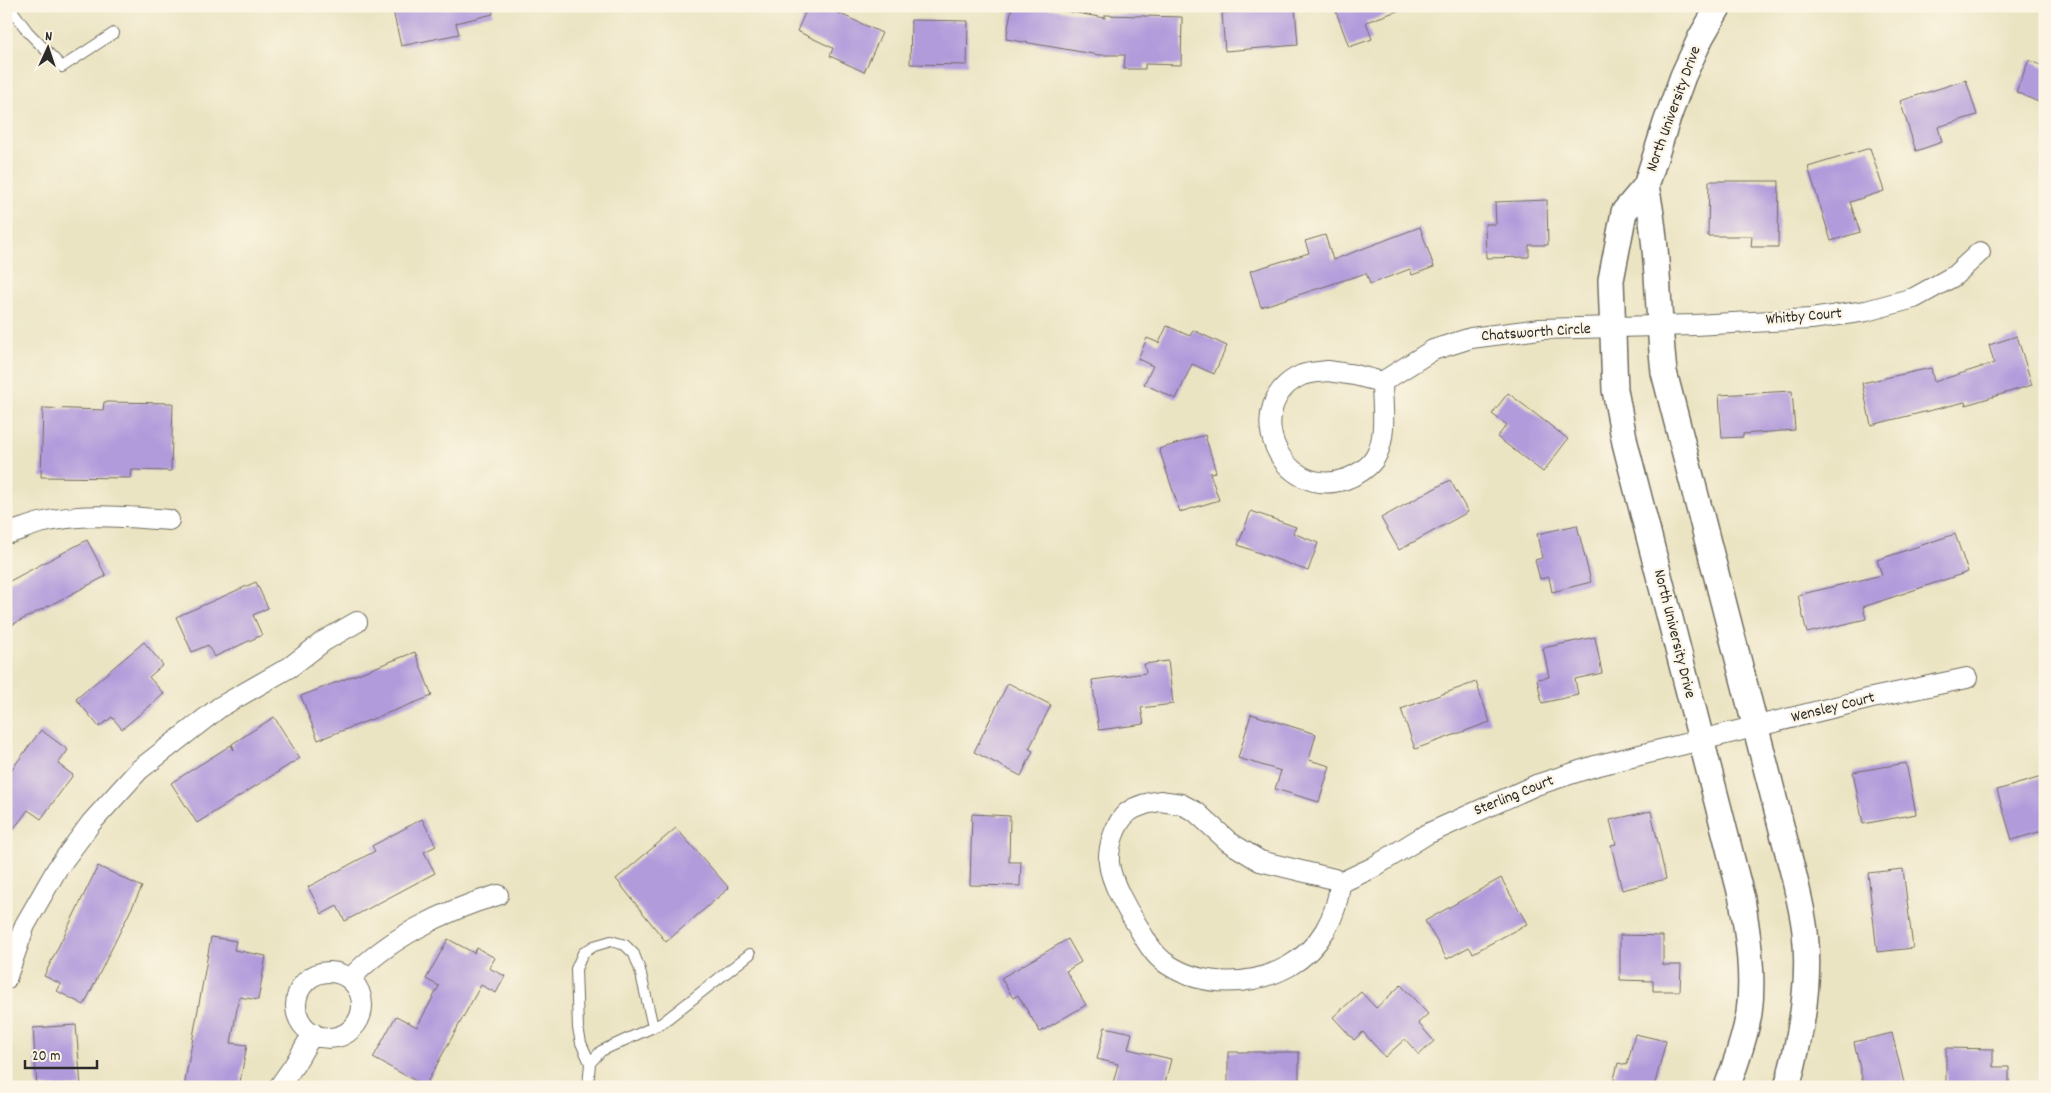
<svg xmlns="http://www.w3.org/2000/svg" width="2051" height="1093" viewBox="0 0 2051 1093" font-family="Dekko,sans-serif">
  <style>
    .building { fill: #b29bdb }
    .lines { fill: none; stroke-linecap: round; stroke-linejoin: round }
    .service-casing { stroke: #6e6c60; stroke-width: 12 }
    .minor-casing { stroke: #6e6c60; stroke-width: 22 }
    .tertiary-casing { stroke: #6e6c60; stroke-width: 28 }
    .service { stroke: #fff; stroke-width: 10 }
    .minor { stroke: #fff; stroke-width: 20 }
    .tertiary { stroke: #fff; stroke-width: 25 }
    .labels { text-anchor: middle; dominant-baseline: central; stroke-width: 4.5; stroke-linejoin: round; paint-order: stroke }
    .street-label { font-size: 16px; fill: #2b2b2b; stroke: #fcf5e5 }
  </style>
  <rect width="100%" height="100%" fill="#fcf5e5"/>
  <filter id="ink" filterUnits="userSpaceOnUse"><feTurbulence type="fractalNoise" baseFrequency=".02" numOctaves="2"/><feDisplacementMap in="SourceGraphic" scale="10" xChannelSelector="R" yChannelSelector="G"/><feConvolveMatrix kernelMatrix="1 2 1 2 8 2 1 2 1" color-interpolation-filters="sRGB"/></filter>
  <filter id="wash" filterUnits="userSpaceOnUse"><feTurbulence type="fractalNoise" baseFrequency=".0096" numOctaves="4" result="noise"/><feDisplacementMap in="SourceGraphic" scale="20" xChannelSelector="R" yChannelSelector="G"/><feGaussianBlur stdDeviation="1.12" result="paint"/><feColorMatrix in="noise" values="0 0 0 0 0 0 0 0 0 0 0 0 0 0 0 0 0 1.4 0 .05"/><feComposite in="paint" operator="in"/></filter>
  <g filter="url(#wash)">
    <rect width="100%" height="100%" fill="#ebe4c3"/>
    <g id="blocks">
      <path class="building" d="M 392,6 L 492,6 L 493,14 L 456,23 L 459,34 L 401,46 Z
        M 808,6 L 823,6 L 882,33 L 864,72 L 830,56 L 833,48 L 797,31 Z
        M 1012,6 L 1037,6 L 1105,18 L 1105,15 L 1182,17 L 1181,65 L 1145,64 L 1145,69 L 1124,69 L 1125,55 L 1099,55 L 1006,39 Z
        M 1334,6 L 1403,6 L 1403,9 L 1366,22 L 1372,39 L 1349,47 Z
        M 1295,7 L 1298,45 L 1225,51 L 1222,13 Z
        M 911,20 L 968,21 L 967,65 L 910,64 Z
        M 2029,60 L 2045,67 L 2045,105 L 2016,92 Z
        M 1966,80 L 1977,115 L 1938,127 L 1942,142 L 1916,151 L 1900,101 Z
        M 1870,148 L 1884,191 L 1850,202 L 1860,232 L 1831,241 L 1808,167 Z
        M 1709,181 L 1779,181 L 1778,247 L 1751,247 L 1752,236 L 1708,236 Z
        M 1547,200 L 1548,245 L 1529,245 L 1529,257 L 1486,258 L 1485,224 L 1496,224 L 1495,202 Z
        M 1420,227 L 1434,267 L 1412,275 L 1410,269 L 1370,284 L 1366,273 L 1261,307 L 1250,271 L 1309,253 L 1305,241 L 1325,235 L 1333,260 Z
        M 1167,326 L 1190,336 L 1193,330 L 1227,346 L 1214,374 L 1192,364 L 1176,399 L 1144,384 L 1153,366 L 1138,359 L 1147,338 L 1159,343 Z
        M 2017,336 L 2032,385 L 1966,405 L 1965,402 L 1871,425 L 1862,383 L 1931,368 L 1934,382 L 1994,363 L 1989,345 Z
        M 1792,391 L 1795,430 L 1743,434 L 1743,437 L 1722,438 L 1719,395 Z
        M 1508,393 L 1568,439 L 1543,472 L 1497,437 L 1507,425 L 1492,414 Z
        M 104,402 L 173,403 L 171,471 L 132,470 L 131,478 L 41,477 L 43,408 L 103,410 Z
        M 1205,435 L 1216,472 L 1210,473 L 1219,500 L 1180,512 L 1159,449 Z
        M 1450,480 L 1468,512 L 1399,550 L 1381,518 Z
        M 1251,511 L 1296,527 L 1293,533 L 1318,543 L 1308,571 L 1238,545 Z
        M 1577,525 L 1591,582 L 1552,592 L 1549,577 L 1540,579 L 1535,560 L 1542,558 L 1537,534 Z
        M 1955,534 L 1968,572 L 1863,607 L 1866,619 L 1807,633 L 1798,595 L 1882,575 L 1877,560 Z
        M 87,540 L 106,576 L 6,628 L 6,583 Z
        M 256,582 L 268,608 L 253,615 L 262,635 L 214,657 L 208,645 L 192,652 L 176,617 Z
        M 1595,637 L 1602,673 L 1575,679 L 1578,695 L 1542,703 L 1537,679 L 1549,677 L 1543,648 Z
        M 144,642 L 163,665 L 149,677 L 164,694 L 122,729 L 112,717 L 99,727 L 76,699 Z
        M 415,652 L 432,696 L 318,740 L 301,696 Z
        M 1168,661 L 1173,704 L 1141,708 L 1144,724 L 1099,730 L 1092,680 L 1146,673 L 1144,664 Z
        M 1476,682 L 1490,722 L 1415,749 L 1401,709 Z
        M 1008,683 L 1051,705 L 1029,749 L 1033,751 L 1021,776 L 974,752 Z
        M 1251,714 L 1316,734 L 1309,760 L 1330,766 L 1319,802 L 1275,789 L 1281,771 L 1238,758 Z
        M 274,717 L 300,758 L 197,823 L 171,783 L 231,745 L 234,750 L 232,744 Z
        M 41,730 L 68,750 L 58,764 L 73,775 L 41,819 L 28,810 L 6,839 L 6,777 Z
        M 1906,763 L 1916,814 L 1863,824 L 1853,772 Z
        M 2045,776 L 2045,830 L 2012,840 L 1997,790 Z
        M 1651,811 L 1666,879 L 1622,890 L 1611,845 L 1616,844 L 1610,820 Z
        M 972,814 L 1010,816 L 1009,862 L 1021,862 L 1020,886 L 970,885 Z
        M 422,819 L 436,846 L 424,852 L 435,873 L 345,921 L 337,906 L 322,914 L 308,887 L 375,851 L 372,846 Z
        M 676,828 L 729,888 L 666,942 L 616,879 Z
        M 98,866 L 142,887 L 84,1005 L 57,991 L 61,984 L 44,976 Z
        M 1903,869 L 1913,948 L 1877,952 L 1868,873 Z
        M 1501,878 L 1527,924 L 1473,953 L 1469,947 L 1447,959 L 1425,921 Z
        M 1620,935 L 1663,936 L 1663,965 L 1681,965 L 1680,991 L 1653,991 L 1653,981 L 1620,980 Z
        M 211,937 L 236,941 L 234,950 L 266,956 L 258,1000 L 239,997 L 231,1043 L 247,1045 L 239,1087 L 184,1087 Z
        M 448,939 L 474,953 L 477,948 L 495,958 L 489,968 L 505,976 L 496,993 L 481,985 L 425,1086 L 373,1058 L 396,1016 L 417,1027 L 439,986 L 426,979 Z
        M 1068,939 L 1081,962 L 1066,971 L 1086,1005 L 1040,1032 L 1018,995 L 1013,998 L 1001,978 Z
        M 1401,985 L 1428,1014 L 1418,1023 L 1434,1041 L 1419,1055 L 1405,1039 L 1385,1057 L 1363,1032 L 1354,1040 L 1333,1017 L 1361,992 L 1376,1008 Z
        M 76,1025 L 81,1087 L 37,1087 L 33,1028 Z
        M 1105,1027 L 1132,1033 L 1128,1049 L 1171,1059 L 1164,1087 L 1130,1087 L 1113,1083 L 1118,1064 L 1097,1059 Z
        M 1892,1033 L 1905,1087 L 1864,1087 L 1854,1042 Z
        M 1635,1034 L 1666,1041 L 1654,1087 L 1612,1087 L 1618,1063 L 1627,1065 Z
        M 1946,1048 L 1993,1049 L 1993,1067 L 2009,1067 L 2009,1087 L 1946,1087 Z
        M 1228,1052 L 1299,1052 L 1299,1087 L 1228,1087 Z"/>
    </g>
  </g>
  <g filter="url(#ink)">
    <use href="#blocks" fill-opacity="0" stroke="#6e6c60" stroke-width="1"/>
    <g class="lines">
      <defs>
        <path id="service" d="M 9,6 L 28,32 L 62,67 L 114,33
          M 590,1063 L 581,1043 L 578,1028 L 576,969 L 583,953 L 594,946 L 611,941 L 625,945 L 634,954 L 640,970 L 653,1027
          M 588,1087 L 590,1063 L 601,1051 L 662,1023 L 750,954"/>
        <path id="minor" d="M 1328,371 L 1355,375 L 1382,382 C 1382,404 1387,433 1377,454 C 1371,467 1359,474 1346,479 C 1279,502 1239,403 1302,375 C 1310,372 1320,372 1328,371 Z
          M 1382,382 L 1433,350 L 1471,338 L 1540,329 L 1694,325 L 1811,319 L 1866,311 L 1914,298 L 1954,276 L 1980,252
          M 6,534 C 17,531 29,526 40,523 C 81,512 127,517 169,520
          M 1160,801 L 1181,804 L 1196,812 L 1229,842 L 1260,861 L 1334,879 L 1340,883 C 1337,917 1320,948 1289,966 C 1253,986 1203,988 1167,964 C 1153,955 1145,939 1137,925 C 1127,910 1111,882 1109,863 C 1108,847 1115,823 1128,812 C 1138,805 1149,803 1160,801 Z
          M 1340,883 L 1372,868 L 1427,834 L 1536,785 L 1595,766 L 1872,698 L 1967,678
          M296 1005a33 33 0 1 1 66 0a33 33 0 1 1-66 0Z
          M 6,979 L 25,925 L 57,869 L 91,823 L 139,770 L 220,707 L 290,667 L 324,641 L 357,622
          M 350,979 C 387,939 445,910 498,895
          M 279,1087 L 295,1064 L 313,1033"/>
        <path id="tertiary" d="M 1719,6 L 1701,37 L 1683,76 L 1666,123 L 1646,186 L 1624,212 L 1611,280 L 1615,390 L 1625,443 L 1742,899 C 1748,936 1754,976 1749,1013 C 1745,1038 1736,1063 1727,1087
          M 1646,186 C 1659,247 1657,310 1664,372 L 1794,876 C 1798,894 1803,913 1805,932 C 1811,984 1801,1037 1787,1087"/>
      </defs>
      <use href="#service" class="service-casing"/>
      <use href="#minor" class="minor-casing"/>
      <use href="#tertiary" class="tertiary-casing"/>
      <use href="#service" class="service"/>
      <use href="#minor" class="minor"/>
      <use href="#tertiary" class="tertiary"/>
    </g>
  </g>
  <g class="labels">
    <g class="street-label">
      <text transform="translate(1674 109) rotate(-70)">North University Drive</text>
      <text transform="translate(1804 317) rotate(-5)">Whitby Court</text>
      <text transform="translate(1536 333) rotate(-4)">Chatsworth Circle</text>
      <text transform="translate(1674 634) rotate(76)">North University Drive</text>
      <text transform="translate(1833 708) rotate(-14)">Wensley Court</text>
      <text transform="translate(1514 796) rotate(-22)">Sterling Court</text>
    </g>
  </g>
  <rect width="2051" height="1093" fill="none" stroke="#fcf5e5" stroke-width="25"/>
  <g transform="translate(48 48) rotate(3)" stroke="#fcf5e5" stroke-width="4" paint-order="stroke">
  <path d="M0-4L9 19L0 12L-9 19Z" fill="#2b2b2b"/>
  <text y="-8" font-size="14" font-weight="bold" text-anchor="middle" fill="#2b2b2b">N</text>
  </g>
  <path d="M25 1060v8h72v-8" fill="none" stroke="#2b2b2b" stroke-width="2.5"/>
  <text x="32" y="1060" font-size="15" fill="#2b2b2b" stroke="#fcf5e5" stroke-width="4" paint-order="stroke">20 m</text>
</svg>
